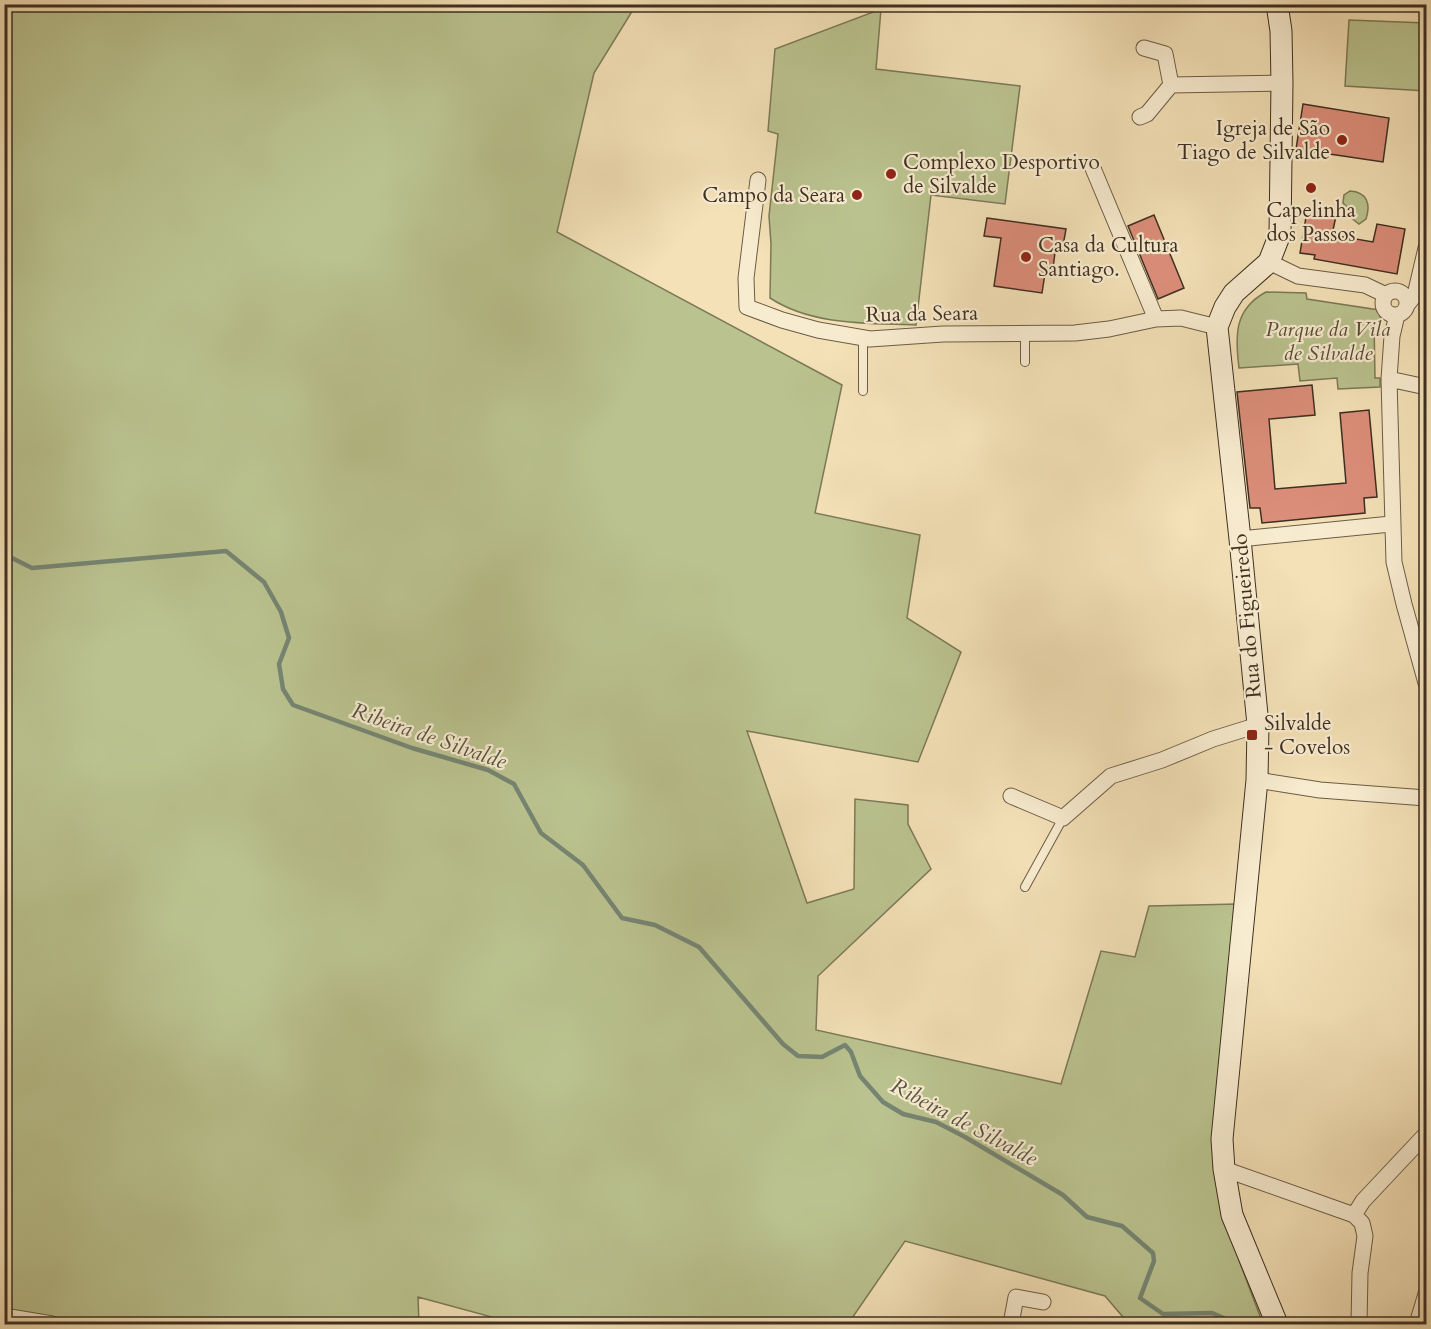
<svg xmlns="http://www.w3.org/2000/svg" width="1431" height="1329" viewBox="0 0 1431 1329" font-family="Cardo,serif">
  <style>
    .green { fill: #bac38f; stroke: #7c7958; stroke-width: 1.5 }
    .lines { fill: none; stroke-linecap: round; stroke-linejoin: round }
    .stream { stroke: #768573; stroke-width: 4.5 }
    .building { fill: #dc8e7a; stroke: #3e2f21; stroke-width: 1.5 }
    .lane-casing { stroke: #6c5c46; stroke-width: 10 }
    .street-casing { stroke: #6c5c46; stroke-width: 17 }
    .secondary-casing { stroke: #3e2f21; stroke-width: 23 }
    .lane { stroke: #f8ecd0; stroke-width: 8 }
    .street { stroke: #f8ecd0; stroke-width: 15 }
    .secondary { stroke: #f8ecd0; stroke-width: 21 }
    .poi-dot { fill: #8f2418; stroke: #f8ecd0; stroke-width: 2 }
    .labels { text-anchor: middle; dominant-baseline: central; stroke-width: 4.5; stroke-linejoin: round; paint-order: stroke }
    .poi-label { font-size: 21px; fill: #3e2f21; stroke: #f8ecd0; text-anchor: start }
    .street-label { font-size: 21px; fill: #3e2f21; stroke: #f8ecd0 }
    .park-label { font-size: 21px; font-style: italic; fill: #574d37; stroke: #f8ecd0 }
    .water-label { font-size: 22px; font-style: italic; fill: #565343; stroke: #f8ecd0 }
  </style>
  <rect width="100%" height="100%" fill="#f4e1b7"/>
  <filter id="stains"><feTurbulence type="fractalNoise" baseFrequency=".00333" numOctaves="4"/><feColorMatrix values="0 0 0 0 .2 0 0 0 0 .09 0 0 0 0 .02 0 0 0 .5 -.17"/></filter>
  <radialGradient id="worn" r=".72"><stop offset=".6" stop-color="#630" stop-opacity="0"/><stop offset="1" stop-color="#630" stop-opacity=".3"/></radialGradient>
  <path class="green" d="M 5,5 L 636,5 L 594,73 L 557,232 L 842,385 L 815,513 L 920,535 L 907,618 L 961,652 L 918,762 L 747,731 L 807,903 L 854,889 L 855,799 L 908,805 L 908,824 L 931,869 L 818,976 L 816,1030 L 1061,1084 L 1101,951 L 1135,957 L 1149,906 L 1237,904 L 1222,1215 L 1263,1324 L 1129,1324 L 1105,1296 L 905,1241 L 848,1324 L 517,1324 L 418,1297 L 419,1324 L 5,1324 L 4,1163 L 9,1158 L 5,1157 Z
    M 881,9 L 876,69 L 1020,86 L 1005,204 L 931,195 L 916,325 C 868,323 813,326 770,298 L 771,244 L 769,216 L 778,134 L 768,131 L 775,49 Z
    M 1349,20 L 1426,23 L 1426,91 L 1345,86 Z
    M 1350,191 C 1367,192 1371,204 1366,219 L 1359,224 L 1350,217 L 1350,210 L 1343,203 L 1344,195 Z
    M 1266,292 L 1306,293 L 1307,299 L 1379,310 L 1381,321 L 1374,321 L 1375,378 L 1380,378 L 1380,387 L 1338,389 L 1337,378 L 1300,381 L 1298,364 L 1239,368 C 1235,336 1234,309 1266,292 Z"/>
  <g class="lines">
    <path class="stream" d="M 4,554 L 32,568 L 226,551 L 264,582 L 281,612 L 289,638 L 279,664 L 283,689 L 293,705 L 412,748 L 488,770 L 514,784 L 541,833 L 583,865 L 622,918 L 655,925 L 699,947 L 783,1044 L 798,1056 L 822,1057 L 845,1045 L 851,1052 L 860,1076 L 883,1102 L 903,1114 L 936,1122 L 965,1137 L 1063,1195 L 1087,1217 L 1122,1226 L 1153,1253 L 1154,1261 L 1140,1298 L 1163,1314 L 1212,1313 L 1238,1324"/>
  </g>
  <path class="building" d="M 1303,104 L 1389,118 L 1383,162 L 1296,149 Z
    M 1307,211 L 1336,216 L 1332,235 L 1373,242 L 1377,224 L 1405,229 L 1397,274 L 1314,259 L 1315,255 L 1300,253 Z
    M 1154,215 L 1184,288 L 1158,299 L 1128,226 Z
    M 987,218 L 1066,229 L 1063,246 L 1056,245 L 1053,268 L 1046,267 L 1042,293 L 994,286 L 1001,238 L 984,236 Z
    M 1312,385 L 1315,415 L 1269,419 L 1275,489 L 1346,483 L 1340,413 L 1369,410 L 1377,497 L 1364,498 L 1365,513 L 1262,523 L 1260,508 L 1250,508 L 1237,392 Z"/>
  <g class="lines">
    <defs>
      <path id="lane" d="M 1025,333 L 1025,362
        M 863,391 L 863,338
        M 1025,887 L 1063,818"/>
      <path id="street" d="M 1144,48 L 1165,54 L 1171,85
        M 1140,117 L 1147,114 L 1171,85 L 1282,83
        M 1092,166 L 1156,319
        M 758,180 L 746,278 L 747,307 L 782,320 L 818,330 L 870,339 L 943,334 L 1075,333 L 1109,329 L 1156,319 L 1181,318 L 1217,327
        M 1269,262 L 1298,276 L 1365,285 L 1386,295
        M1383 303a12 12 0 1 1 24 0a12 12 0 1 1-24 0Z
        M 1407,305 L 1415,295 L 1426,248
        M 1397,315 L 1392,336 L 1389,379 L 1394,562 L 1404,604 L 1426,683
        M 1389,379 L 1426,387
        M 1240,539 L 1391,524
        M 1257,780 L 1320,790 L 1426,798
        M 1011,796 L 1063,818 L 1111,776 L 1162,760 L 1213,739 L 1258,725
        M 1224,1169 L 1354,1215 L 1362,1223 L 1365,1236 L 1360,1273 L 1359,1324
        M 1354,1215 L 1363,1201 L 1426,1134
        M 4,1316 L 52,1324
        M 1011,1324 L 1016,1297 L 1043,1302
        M 1417,1324 L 1426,1294"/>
      <path id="secondary" d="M 1277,4 L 1281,31 L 1282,83 L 1280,234 L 1269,262 L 1234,293 L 1225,307 L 1217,327 L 1240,539 L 1258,725 L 1257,780 L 1222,1139 L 1224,1169 L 1232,1215 L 1277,1324"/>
    </defs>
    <use href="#lane" class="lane-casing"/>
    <use href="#street" class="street-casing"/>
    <use href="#secondary" class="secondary-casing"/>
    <use href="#lane" class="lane"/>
    <use href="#street" class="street"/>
    <use href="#secondary" class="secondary"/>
  </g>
  <g class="poi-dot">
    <circle cx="1342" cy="140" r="6"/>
    <circle cx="891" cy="174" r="6"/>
    <circle cx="1311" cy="188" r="6"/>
    <circle cx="857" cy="195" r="6"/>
    <circle cx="1026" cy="257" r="6"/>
    <rect x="1246" y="729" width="12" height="12" rx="3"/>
  </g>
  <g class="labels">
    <g class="poi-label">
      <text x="1330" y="128" text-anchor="end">Igreja de São<tspan x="1330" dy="24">Tiago de Silvalde</tspan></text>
      <text x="903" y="162">Complexo Desportivo<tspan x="903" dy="24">de Silvalde</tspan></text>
      <text x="845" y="195" text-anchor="end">Campo da Seara</text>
      <text x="1311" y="210" text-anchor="middle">Capelinha<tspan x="1311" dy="24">dos Passos</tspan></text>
      <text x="1038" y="245">Casa da Cultura<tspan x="1038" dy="24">Santiago.</tspan></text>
      <text x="1264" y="723">Silvalde<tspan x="1264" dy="24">- Covelos</tspan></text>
    </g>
    <g class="street-label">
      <text transform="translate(922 314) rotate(-1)">Rua da Seara</text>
      <text transform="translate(1247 616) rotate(-95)">Rua do Figueiredo</text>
    </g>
    <g class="park-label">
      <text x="1328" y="329">Parque da Vila<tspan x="1328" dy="24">de Silvalde</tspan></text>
    </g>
    <g class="water-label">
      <text transform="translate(429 736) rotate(19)">Ribeira de Silvalde</text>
      <text transform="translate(964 1122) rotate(28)">Ribeira de Silvalde</text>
    </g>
  </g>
  <rect width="1431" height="1329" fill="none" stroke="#f4e1b7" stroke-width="24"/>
  <rect x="6" y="6" width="1419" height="1317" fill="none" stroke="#3e2f21" stroke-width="3"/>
  <rect x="12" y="12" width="1407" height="1305" fill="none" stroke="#3e2f21" stroke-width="1.5"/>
  <rect width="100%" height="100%" filter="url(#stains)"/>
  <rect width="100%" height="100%" fill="url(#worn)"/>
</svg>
